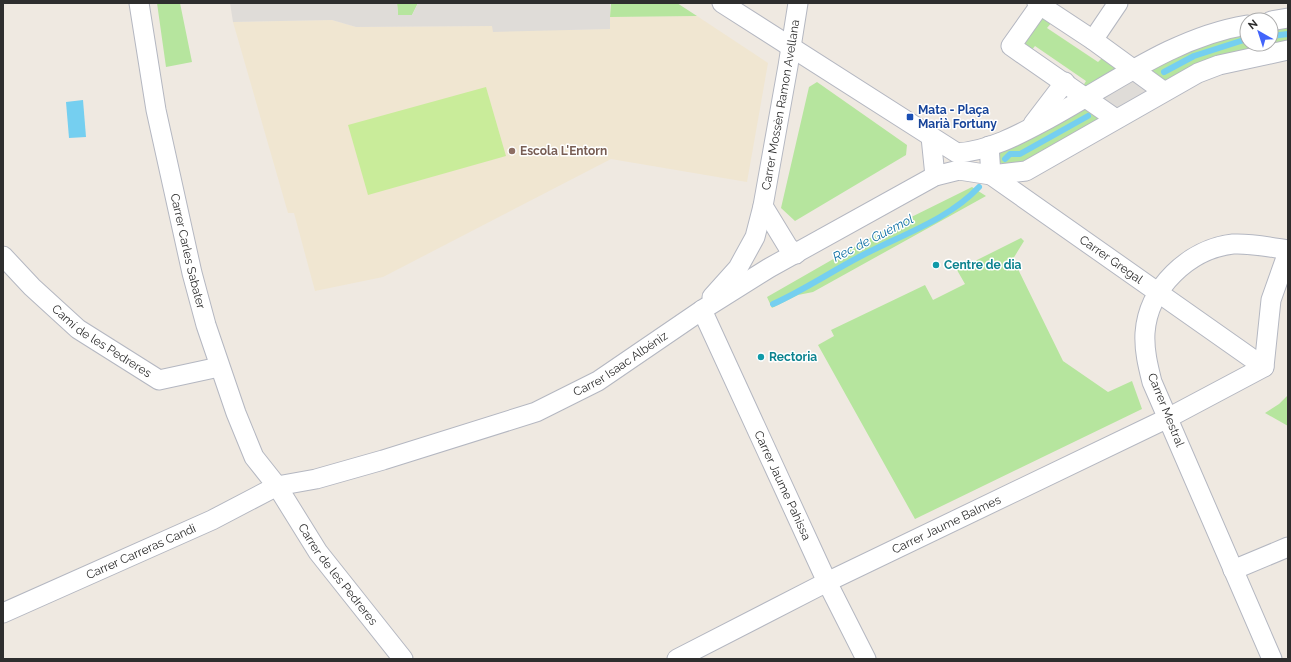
<svg xmlns="http://www.w3.org/2000/svg" width="1291" height="662" viewBox="0 0 1291 662" font-family="Raleway,sans-serif">
  <style>
    .education { fill: #f0e6d1 }
    .green { fill: #b6e59e }
    .pitch { fill: #c9ec9a }
    .plaza { fill: #dfdcd8 }
    .water { fill: #75cff0 }
    .lines { fill: none; stroke-linecap: round; stroke-linejoin: round }
    .stream { stroke: #75cff0; stroke-width: 6 }
    .minor-casing { stroke: #b4b7c1; stroke-width: 21 }
    .minor { stroke: #fff; stroke-width: 19 }
    .transit-dot { fill: #1a4fb4; stroke: #fff; stroke-width: 1.5 }
    .education-dot { fill: #8d6e63; stroke: #fff; stroke-width: 1.5 }
    .culture-dot { fill: #0f9aa8; stroke: #fff; stroke-width: 1.5 }
    .labels { text-anchor: middle; dominant-baseline: central; stroke-width: 3; stroke-linejoin: round; paint-order: stroke }
    .street-label { font-size: 12px; fill: #2e2e2e; stroke: #fff }
    .transit-label { font-size: 12px; font-weight: bold; fill: #164399; stroke: #fff; text-anchor: start }
    .education-label { font-size: 12px; font-weight: bold; fill: #785e54; stroke: #fff; text-anchor: start }
    .culture-label { font-size: 12px; font-weight: bold; fill: #0d838f; stroke: #fff; text-anchor: start }
    .water-label { font-size: 13px; font-style: italic; fill: #0d6fa3; stroke: #fff }
  </style>
  <rect width="100%" height="100%" fill="#efe9e1"/>
  <path class="education" d="M 697,16 L 768,63 L 747,182 L 611,159 L 383,277 L 315,291 L 294,213 L 288,213 L 233,22 L 332,20 L 356,27 L 493,26 L 493,31 L 610,29 L 610,17 Z"/>
  <path class="green" d="M 157,3 L 180,3 L 192,62 L 166,67 Z
    M 397,3 L 418,3 L 412,15 L 398,15 Z
    M 611,3 L 677,3 L 697,16 L 610,17 Z
    M 1040,19 L 1046,19 L 1052,22 L 1047,28 L 1098,62 L 1103,57 L 1117,69 L 1088,91 L 1083,86 L 1086,81 L 1035,46 L 1030,52 L 1024,46 L 1025,41 Z
    M 1288,26 L 1288,45 L 1166,83 L 1149,72 L 1194,48 L 1247,34 L 1247,44 L 1271,44 L 1271,29 Z
    M 817,82 L 907,145 L 906,155 L 795,221 L 781,208 L 809,87 Z
    M 1085,109 L 1099,119 L 1022,163 L 1007,166 L 997,161 L 996,155 L 1000,150 Z
    M 972,187 L 986,196 L 813,292 L 798,295 L 772,308 L 767,297 L 877,234 Z
    M 1021,238 L 1024,241 L 1013,259 L 1063,361 L 1108,392 L 1132,381 L 1142,409 L 915,519 L 818,345 L 834,336 L 831,330 L 925,285 L 933,300 L 965,284 L 957,270 Z
    M 1288,395 L 1288,426 L 1265,413 L 1279,404 Z"/>
  <path class="pitch" d="M 486,87 L 506,156 L 368,195 L 348,125 Z"/>
  <path class="plaza" d="M 230,3 L 397,3 L 398,15 L 412,15 L 418,3 L 610,3 L 610,29 L 493,32 L 492,26 L 356,27 L 332,20 L 233,22 Z
    M 1132,80 L 1144,87 L 1145,92 L 1112,112 L 1104,100 L 1105,95 Z"/>
  <path class="water" d="M 83,100 L 86,137 L 69,138 L 66,102 Z"/>
  <g class="lines">
    <path class="stream" d="M 1271,36 L 1288,34
      M 1164,72 L 1194,56 L 1247,39
      M 1005,159 L 1010,154 L 1020,154 L 1088,116
      M 773,304 C 804,290 832,271 861,256 C 901,235 948,220 979,187"/>
    <defs>
      <g id="minor">
        <path id="s1" d="M 139,3 L 156,110 L 192,273 L 206,325 L 236,413 L 254,457 L 277,486 L 318,552 L 403,659"/>
        <path d="M 722,3 L 957,153 C 990,151 1022,133 1050,118 C 1114,83 1174,37 1247,25"/>
        <path d="M 1037,3 L 1093,40 L 1163,91"/>
        <path d="M 1040,5 L 1011,46 L 1116,119"/>
        <path d="M 1271,21 L 1288,18"/>
        <path d="M 1093,40 L 1118,3"/>
        <path d="M 1033,124 L 1065,82"/>
        <path d="M 931,137 L 935,176"/>
        <path id="s2" d="M 989,146 L 991,175 L 1264,367"/>
        <path d="M 763,206 L 788,247 L 796,254"/>
        <path id="s3" d="M 3,256 L 32,287 L 78,329 L 159,380 L 219,367"/>
        <path id="s4" d="M 712,297 L 738,268 L 755,237 L 763,206 L 788,66 L 798,3"/>
        <path id="s5" d="M 702,310 L 827,582 L 866,659"/>
        <path d="M 1233,570 L 1288,547"/>
        <path id="s6" d="M 3,613 L 212,520 L 277,486 L 316,479 L 383,460 L 536,412 L 598,381 L 702,310 L 769,268 L 935,176 L 959,170 L 991,175 L 1026,171 L 1198,73 L 1219,65 L 1288,50"/>
        <path id="s7" d="M 677,659 L 827,582 L 1168,418 L 1264,367 L 1271,300 L 1288,252"/>
        <path d="M 1272,659 L 1152,382 C 1148,366 1144,350 1145,333 C 1148,288 1189,249 1233,244 C 1251,243 1270,247 1288,250"/>
      </g>
    </defs>
    <use href="#minor" class="minor-casing"/>
    <use href="#minor" class="minor"/>
  </g>
  <rect class="transit-dot" x="906" y="113" width="8" height="8" rx="2"/>
  <circle class="education-dot" cx="512" cy="151" r="4"/>
  <g class="culture-dot">
    <circle cx="936" cy="265" r="4"/>
    <circle cx="761" cy="357" r="4"/>
  </g>
  <g class="labels">
    <g class="street-label">
      <text stroke="none"><textPath href="#s4" startOffset="209">Carrer Mossèn Ramon Avellana</textPath></text>
      <text stroke="none"><textPath href="#s1" startOffset="253">Carrer Carles Sabater</textPath></text>
      <text stroke="none"><textPath href="#s2" startOffset="176">Carrer Gregal</textPath></text>
      <text stroke="none"><textPath href="#s3" startOffset="131">Camí de les Pedreres</textPath></text>
      <text stroke="none"><textPath href="#s6" startOffset="669">Carrer Isaac Albéniz</textPath></text>
      <text transform="translate(1166 410) rotate(68)">Carrer Mestral</text>
      <text stroke="none"><textPath href="#s5" startOffset="193">Carrer Jaume Pahissa</textPath></text>
      <text stroke="none"><textPath href="#s7" startOffset="301">Carrer Jaume Balmes</textPath></text>
      <text stroke="none"><textPath href="#s6" startOffset="151">Carrer Carreras Candi</textPath></text>
      <text stroke="none"><textPath href="#s1" startOffset="614">Carrer de les Pedreres</textPath></text>
    </g>
    <g class="transit-label">
      <text x="918" y="110">Mata - Plaça<tspan x="918" dy="14">Marià Fortuny</tspan></text>
    </g>
    <g class="education-label">
      <text x="520" y="151">Escola L'Entorn</text>
    </g>
    <g class="culture-label">
      <text x="944" y="265">Centre de dia</text>
      <text x="769" y="357">Rectoria</text>
    </g>
    <g class="water-label">
      <text transform="translate(873 238) rotate(-27)">Rec de Guèmol</text>
    </g>
  </g>
  <rect width="1291" height="662" fill="none" stroke="#2e2e2e" stroke-width="8"/>
  <g transform="translate(1259 32) rotate(321)"><circle r="19" fill="#ffffff" stroke="#ababab"/>
  <path d="M0-3L7 15L0 10L-7 15Z" fill="#4264fb"/>
  <text y="-6" font-size="11" font-weight="bold" text-anchor="middle" fill="#2e2e2e">N</text>
  </g>
</svg>
